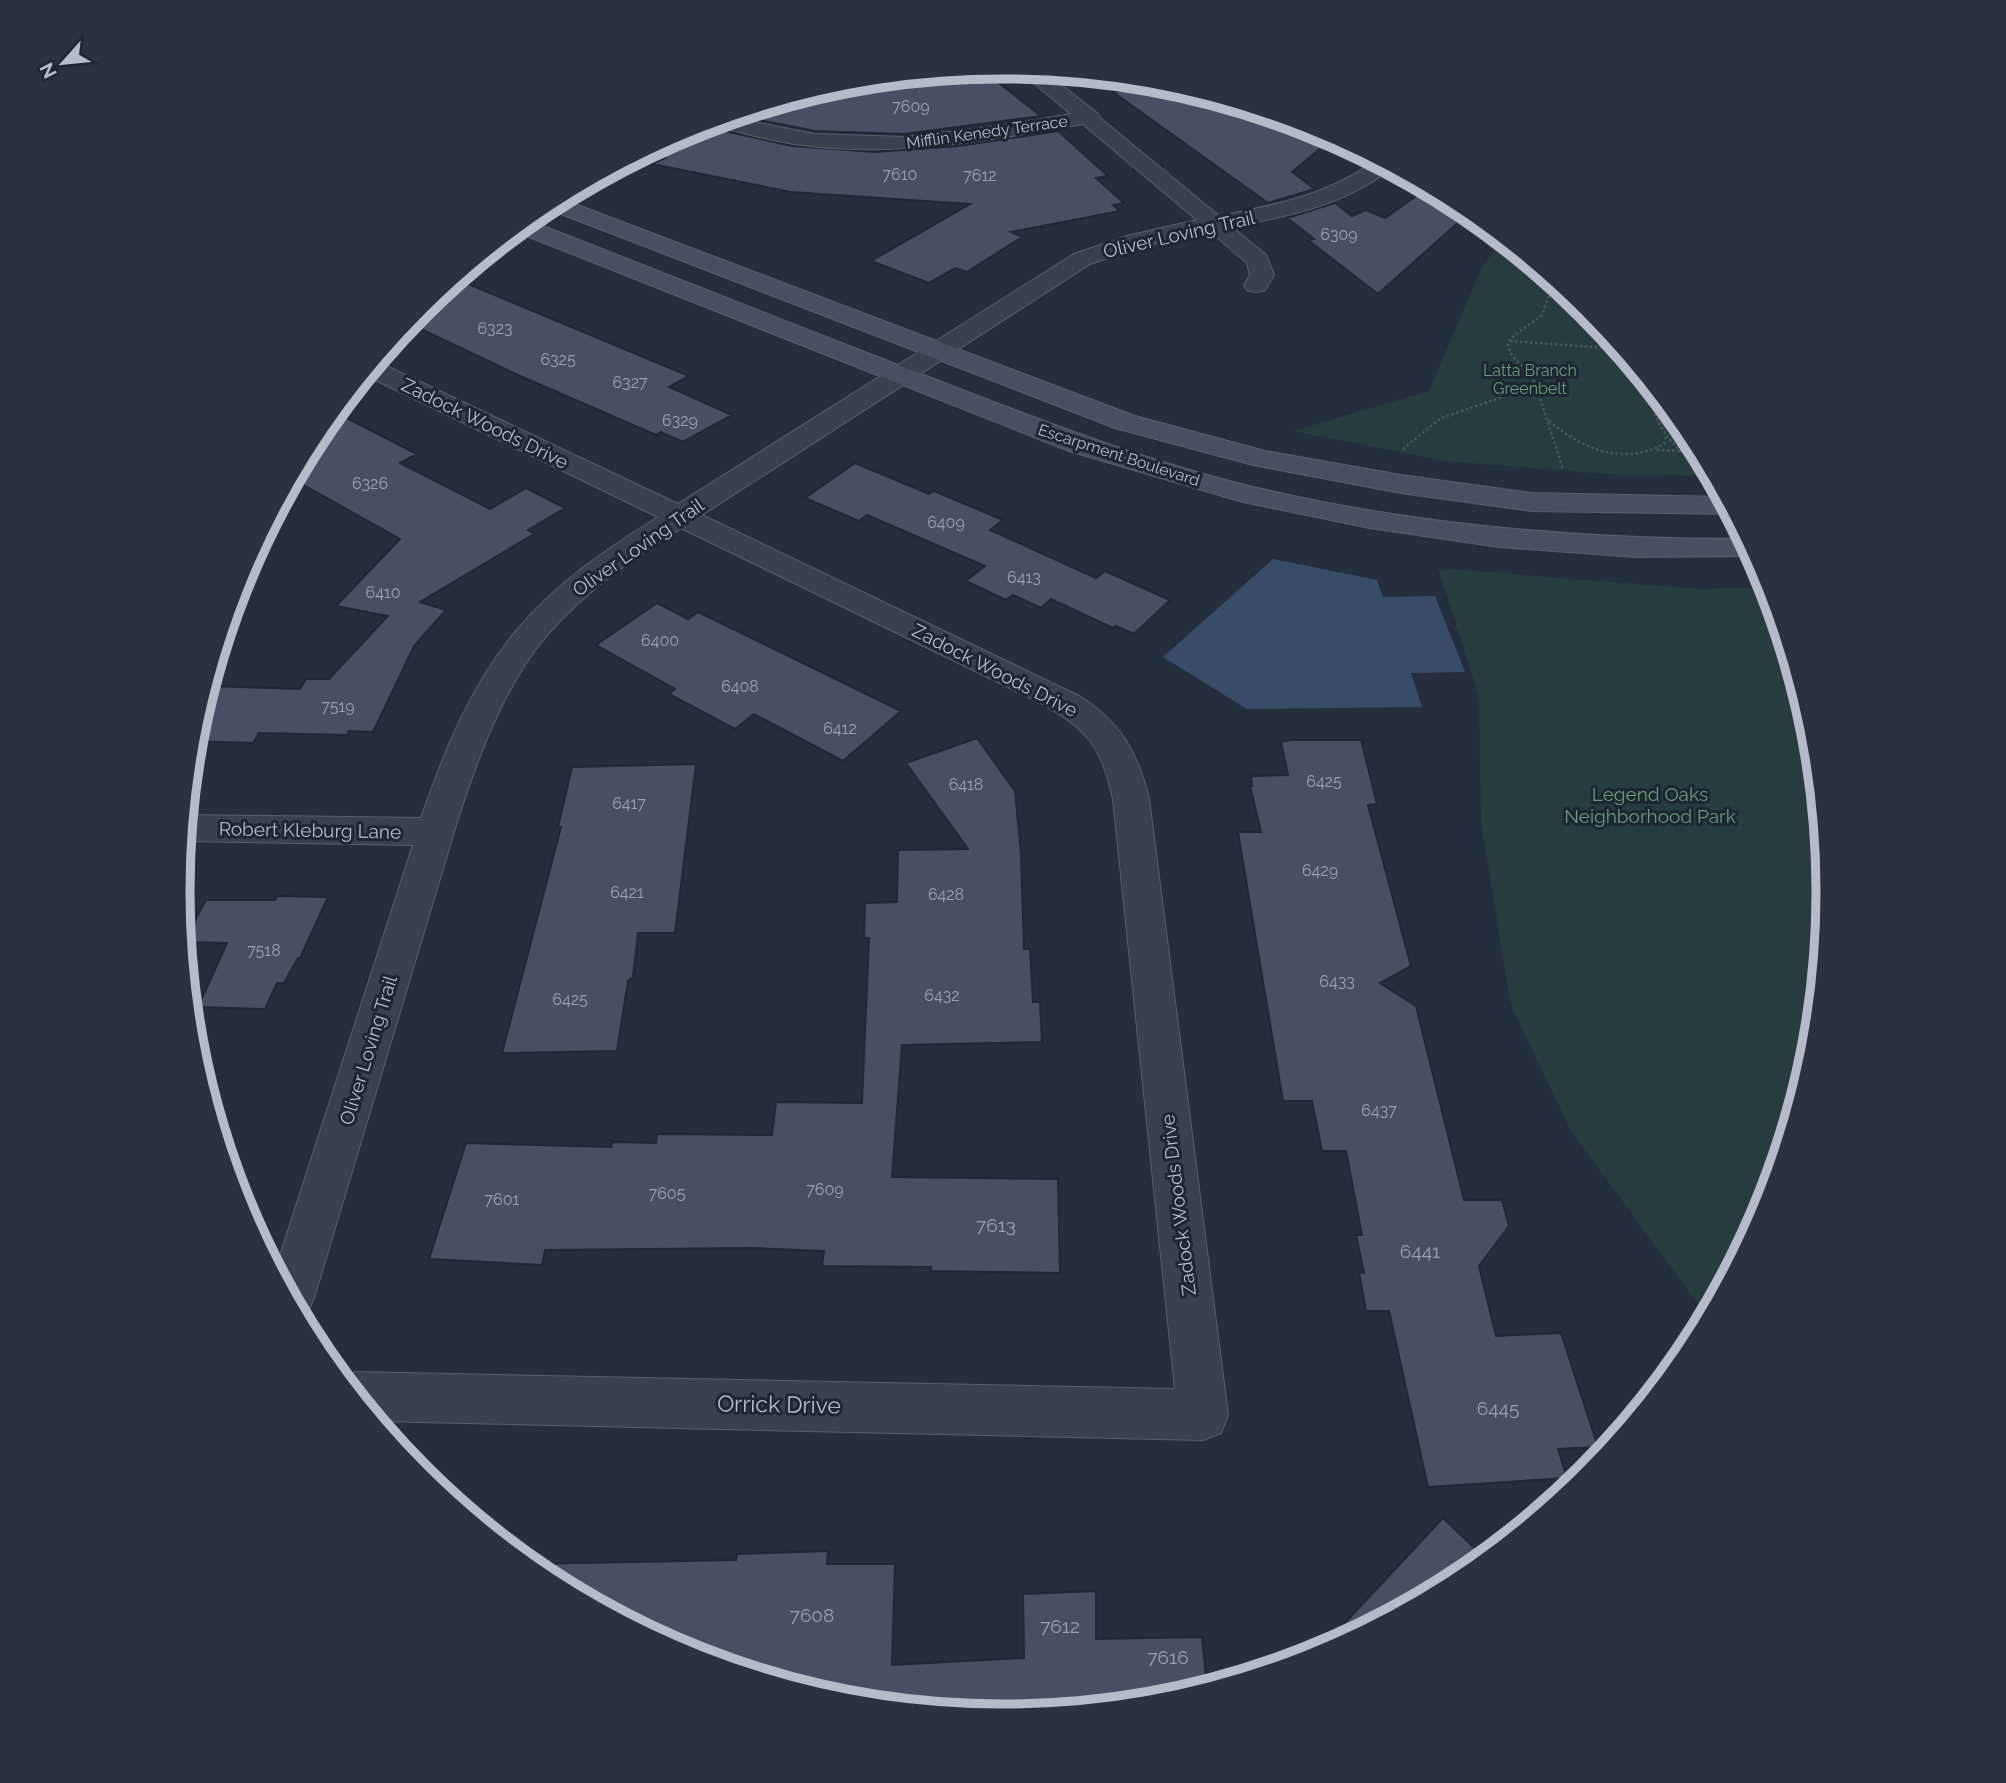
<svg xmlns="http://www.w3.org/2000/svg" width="2006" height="1783" viewBox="0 0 2006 1783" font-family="Raleway,sans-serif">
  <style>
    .green { fill: #263c3f }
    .water { fill: #394c67 }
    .building { fill: #455162; stroke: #1f2835; stroke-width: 2 }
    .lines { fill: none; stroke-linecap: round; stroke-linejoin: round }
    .street-casing { stroke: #565f6c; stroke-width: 2 }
    .secondary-casing { stroke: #565f6c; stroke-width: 2 }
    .path-far1 { stroke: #44595c; stroke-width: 2.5; stroke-dasharray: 2.5 2.5; stroke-linecap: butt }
    .path { stroke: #44595c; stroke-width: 3.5; stroke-dasharray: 4.5 4.5; stroke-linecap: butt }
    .street { fill: #38414e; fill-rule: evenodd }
    .secondary { fill: #465061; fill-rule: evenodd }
    .labels { text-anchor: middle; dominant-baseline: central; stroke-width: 6; stroke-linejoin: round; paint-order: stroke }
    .number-label { font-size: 16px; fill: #98a1af }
    .far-street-label { font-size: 16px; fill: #b4bcc9; stroke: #1d2633 }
    .far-park-label { font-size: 16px; fill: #6b9a76; stroke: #1d2633 }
    .street-label { font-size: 19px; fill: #b4bcc9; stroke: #1d2633 }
    .park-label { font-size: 19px; fill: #6b9a76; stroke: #1d2633 }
    .near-number-label { font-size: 19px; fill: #98a1af }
    .near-street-label { font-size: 23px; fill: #b4bcc9; stroke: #1d2633 }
    .rim { fill: none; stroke: #b4bcc9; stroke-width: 9 }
  </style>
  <rect width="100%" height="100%" fill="#242f3e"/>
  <path class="green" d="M 1503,240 L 1587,308 L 1689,433 L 1712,476 L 1606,474 L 1445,461 L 1293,431 L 1429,391 L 1483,265 Z
    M 1438,568 L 1699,589 L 1769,587 L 1812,731 L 1828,892 L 1812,1053 L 1765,1208 L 1707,1316 L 1571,1131 L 1511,1005 L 1481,822 L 1479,697 Z"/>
  <path class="water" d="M 1273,559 L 1377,580 L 1383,597 L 1435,596 L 1465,672 L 1411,673 L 1422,707 L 1247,709 L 1163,657 Z"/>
  <path class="building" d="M 981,69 L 1041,116 L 904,134 L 815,131 L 734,115 L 842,82 Z
    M 1165,82 L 1319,129 L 1334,137 L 1292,172 L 1315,189 L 1268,203 L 1113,92 Z
    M 708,123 L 729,132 L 792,146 L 875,152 L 959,146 L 1058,131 L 1108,176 L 1096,178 L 1124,203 L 1113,205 L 1120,211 L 1011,232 L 1022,237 L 967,272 L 955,268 L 929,283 L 871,261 L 970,204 L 791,192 L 652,164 L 665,158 L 647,151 L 688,129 Z
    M 1422,192 L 1448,199 L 1470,212 L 1378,294 L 1308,240 L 1314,239 L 1287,218 L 1335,203 L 1352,216 L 1366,210 L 1385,218 Z
    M 456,279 L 689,376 L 669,387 L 732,415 L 683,442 L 661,432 L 656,435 L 518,375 L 408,323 L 420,308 Z
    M 335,412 L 417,454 L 400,463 L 490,509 L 526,488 L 565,508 L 528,530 L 534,534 L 420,602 L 446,610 L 414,646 L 373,732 L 349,731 L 347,735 L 259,733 L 253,743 L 193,741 L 207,686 L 300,689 L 306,679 L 329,679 L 388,616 L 336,606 L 400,539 L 293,479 L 317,433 Z
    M 855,463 L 929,494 L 934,491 L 1003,520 L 990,530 L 1096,578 L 1105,571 L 1170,600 L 1134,634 L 1116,626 L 1113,628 L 1051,599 L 1041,608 L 1013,595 L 1006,600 L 966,581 L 985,566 L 867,515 L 859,521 L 805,498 Z
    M 657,603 L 688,619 L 698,612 L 901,711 L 843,761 L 754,714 L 735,729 L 669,694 L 675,689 L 596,645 Z
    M 977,738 L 1015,791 L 1021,853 L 1024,949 L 1030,949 L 1033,1002 L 1040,1002 L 1042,1042 L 902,1045 L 892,1177 L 1058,1179 L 1060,1273 L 931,1271 L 931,1267 L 822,1266 L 824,1251 L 751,1248 L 545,1250 L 542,1265 L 429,1259 L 466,1143 L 611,1147 L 612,1142 L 656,1143 L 657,1134 L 772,1135 L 776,1102 L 862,1103 L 869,938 L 864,938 L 865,903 L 897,902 L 898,850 L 968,849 L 906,763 Z
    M 1291,740 L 1361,740 L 1377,804 L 1368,805 L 1411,966 L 1380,983 L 1416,1006 L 1464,1200 L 1502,1200 L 1509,1226 L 1479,1266 L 1496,1336 L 1561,1333 L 1598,1447 L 1558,1449 L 1567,1478 L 1428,1487 L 1389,1311 L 1366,1311 L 1359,1272 L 1364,1273 L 1356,1235 L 1362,1235 L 1346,1151 L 1322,1151 L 1312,1101 L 1283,1101 L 1238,832 L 1261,832 L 1250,786 L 1252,786 L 1251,776 L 1288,775 L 1281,742 Z
    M 696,764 L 675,933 L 638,933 L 633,977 L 628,981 L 617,1051 L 502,1053 L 561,827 L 558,827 L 572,767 Z
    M 277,896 L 328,897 L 300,958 L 298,958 L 284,983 L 277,983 L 265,1009 L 198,1007 L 227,943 L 183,942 L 206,900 L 275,900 Z
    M 1443,1518 L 1485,1558 L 1461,1578 L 1331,1647 L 1327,1642 Z
    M 828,1551 L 827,1564 L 895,1564 L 892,1665 L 1024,1658 L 1023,1594 L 1096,1591 L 1096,1639 L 1202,1637 L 1207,1688 L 1164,1701 L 1003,1717 L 842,1701 L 687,1654 L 544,1577 L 529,1564 L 736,1560 L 737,1554 Z"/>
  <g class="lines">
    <defs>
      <path id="street" d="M 1020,68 L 1042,70 L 1097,113 L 1100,118 L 1219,216 C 1275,205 1329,195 1376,160 L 1392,168 C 1345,205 1289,216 1232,227 L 1266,255 L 1274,275 L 1265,290 L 1256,292 L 1247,290 L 1244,285 L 1250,275 L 1247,263 L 1210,231 L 1144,246 L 1090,264 L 702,515 L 1079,696 C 1120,721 1138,753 1149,799 L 1228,1415 L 1221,1433 L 1203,1440 L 375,1421 L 340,1378 L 355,1372 L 1175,1389 L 1113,799 C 1100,743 1087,729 1037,701 L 681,528 C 625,564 566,604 528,660 C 495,710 475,766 457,822 L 314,1298 L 307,1314 L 299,1317 L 275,1271 L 413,845 L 183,841 L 186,815 L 421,818 C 444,752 471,684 517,630 C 556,583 607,549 658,517 L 365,375 L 376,361 L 678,504 L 1074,254 L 1127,236 L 1197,220 L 1083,124 C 973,143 861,164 751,135 C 738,131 721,129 710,122 L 729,117 L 815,134 L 904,137 L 993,127 L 1071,114 L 1022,73 Z"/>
      <path id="secondary" d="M 559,198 L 1135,416 L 1265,451 L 1401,475 L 1532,493 L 1723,497 L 1732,514 L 1532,511 L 1401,493 L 1253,465 L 1115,428 L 543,207 Z
        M 528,220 C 655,270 782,319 908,369 C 1023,413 1138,460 1258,488 C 1418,526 1582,539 1745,539 L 1755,556 L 1636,557 L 1499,547 L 1370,528 L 1243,502 L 1069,451 L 514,231 Z"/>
    </defs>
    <use href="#street" class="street-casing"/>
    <use href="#secondary" class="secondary-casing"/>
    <path class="path-far1" d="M 1554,282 L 1542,315 L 1511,338 L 1508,345 L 1511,354 L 1535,383 L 1563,469
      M 1510,341 L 1620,349
      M 1649,384 C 1652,428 1672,443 1702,471
      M 1549,421 C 1583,449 1622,466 1664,444 L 1666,436
      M 1403,449 L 1441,418 L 1526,389 L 1535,383
      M 1657,450 L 1680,451"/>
    <path class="path" d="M 1700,469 L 1703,472"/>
    <use href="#street" class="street"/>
    <use href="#secondary" class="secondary"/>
  </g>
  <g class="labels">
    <g class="number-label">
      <text x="911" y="106">7609</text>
      <text x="900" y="174">7610</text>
      <text x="980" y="175">7612</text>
      <text x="1339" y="234">6309</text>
      <text x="495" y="328">6323</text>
      <text x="558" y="359">6325</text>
      <text x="630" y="382">6327</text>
      <text x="680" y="420">6329</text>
      <text x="370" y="483">6326</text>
      <text x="946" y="522">6409</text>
      <text x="1024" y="577">6413</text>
      <text x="383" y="592">6410</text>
      <text x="660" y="640">6400</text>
      <text x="740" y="686">6408</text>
      <text x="338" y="706">7519</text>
      <text x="840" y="728">6412</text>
      <text x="1324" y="781">6425</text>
      <text x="966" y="784">6418</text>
      <text x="629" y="803">6417</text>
      <text x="1320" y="870">6429</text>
      <text x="627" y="892">6421</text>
      <text x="946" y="894">6428</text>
      <text x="264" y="950">7518</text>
      <text x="1337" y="981">6433</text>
      <text x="942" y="995">6432</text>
      <text x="570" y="999">6425</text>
      <text x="1379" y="1110">6437</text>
      <text x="825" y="1189">7609</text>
      <text x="667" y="1193">7605</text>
      <text x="502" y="1199">7601</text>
    </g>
    <g class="far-street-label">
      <text transform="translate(987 132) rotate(-8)">Mifflin Kenedy Terrace</text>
      <text transform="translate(1119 455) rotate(18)">Escarpment Boulevard</text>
    </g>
    <g class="far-park-label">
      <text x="1530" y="370">Latta Branch<tspan x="1530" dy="18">Greenbelt</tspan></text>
    </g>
    <g class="street-label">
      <text transform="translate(1179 234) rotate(-13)">Oliver Loving Trail</text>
      <text transform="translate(485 423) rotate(26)">Zadock Woods Drive</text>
      <text transform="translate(638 547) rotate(-35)">Oliver Loving Trail</text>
      <text transform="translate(995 670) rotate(27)">Zadock Woods Drive</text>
      <text transform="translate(310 830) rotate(1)">Robert Kleburg Lane</text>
      <text transform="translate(368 1050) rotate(-73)">Oliver Loving Trail</text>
      <text transform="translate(1178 1205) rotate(-97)">Zadock Woods Drive</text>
    </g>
    <g class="park-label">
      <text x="1650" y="794">Legend Oaks<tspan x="1650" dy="22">Neighborhood Park</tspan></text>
    </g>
    <g class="near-number-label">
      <text x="996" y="1225">7613</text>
      <text x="1420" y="1251">6441</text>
      <text x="1498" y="1408">6445</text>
      <text x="812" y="1615">7608</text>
      <text x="1060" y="1626">7612</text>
      <text x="1168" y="1657">7616</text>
    </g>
    <g class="near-street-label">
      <text transform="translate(779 1404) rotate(1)">Orrick Drive</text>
    </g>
  </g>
  <path d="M0 0H2006V1783H0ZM1002 79H1004A812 812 0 0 1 1816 891V892A812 812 0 0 1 1004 1704H1002A812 812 0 0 1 190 892V891A812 812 0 0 1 1002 79Z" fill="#29323f" fill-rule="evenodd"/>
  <path class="rim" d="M1002 79H1004A812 812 0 0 1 1816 891V892A812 812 0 0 1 1004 1704H1002A812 812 0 0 1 190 892V891A812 812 0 0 1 1002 79Z"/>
  <g transform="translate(63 63) rotate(243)" stroke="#1d2633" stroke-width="5" paint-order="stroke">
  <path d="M0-5L12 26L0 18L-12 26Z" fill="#b4bcc9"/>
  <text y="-10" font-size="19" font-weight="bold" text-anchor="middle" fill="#b4bcc9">N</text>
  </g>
</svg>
